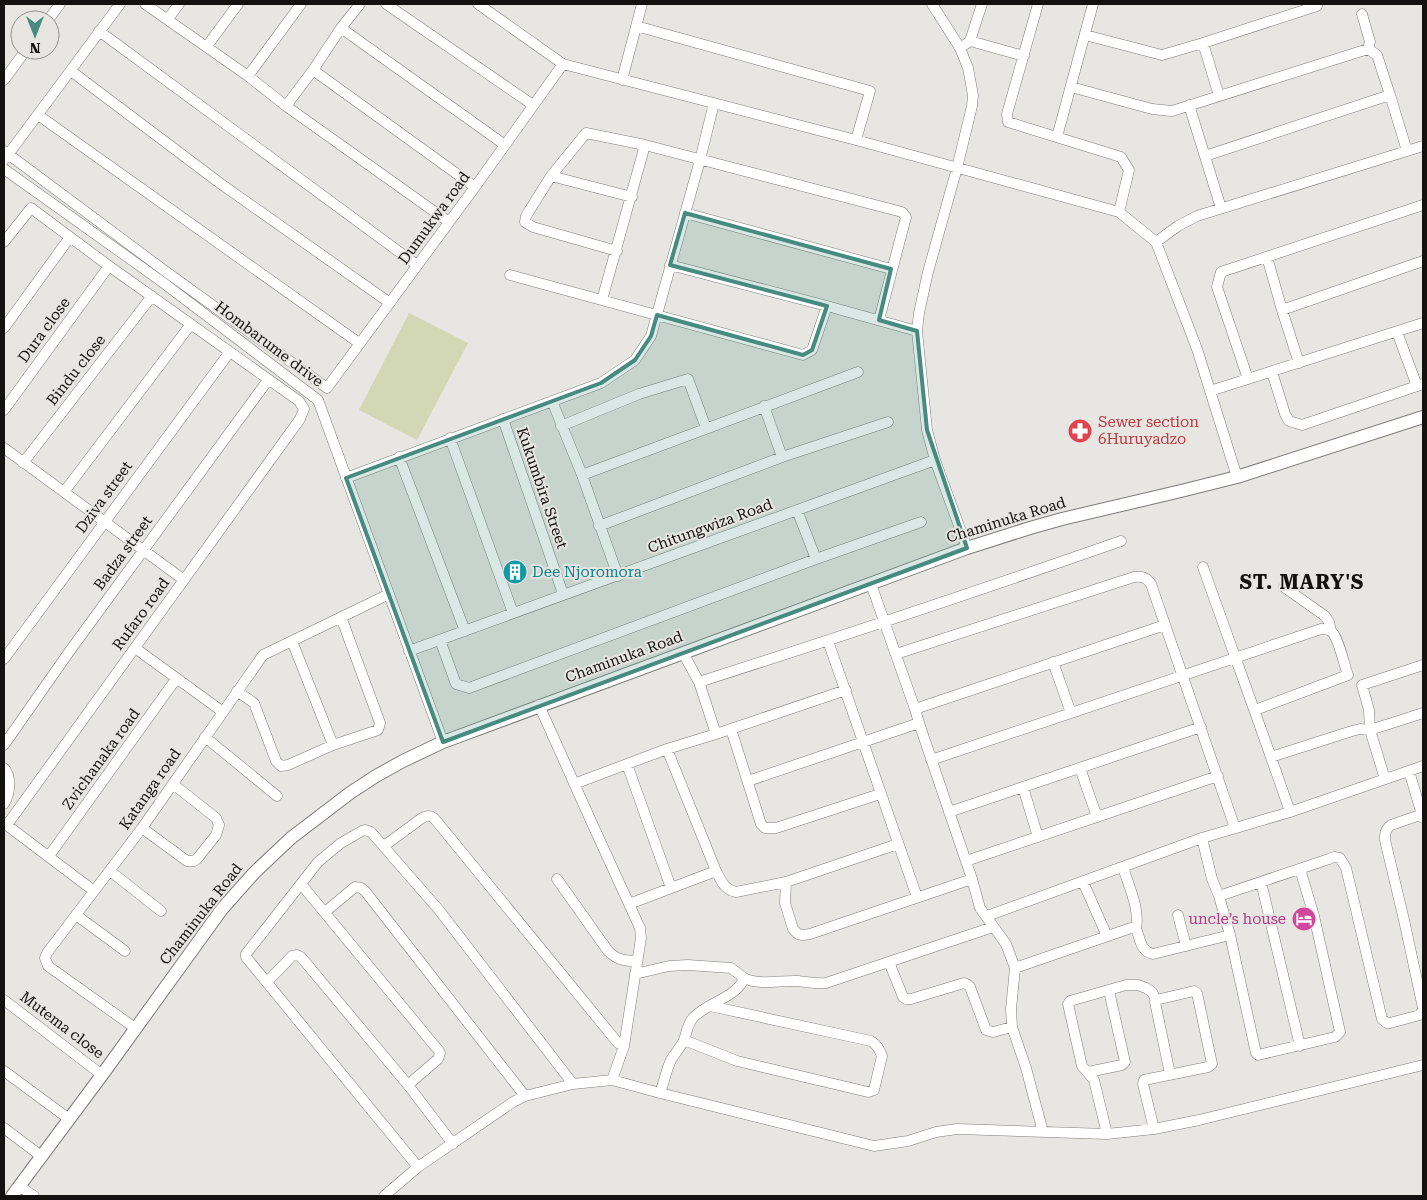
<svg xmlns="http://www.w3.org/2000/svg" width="1427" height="1200" viewBox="0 0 1427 1200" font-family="'Roboto Serif',serif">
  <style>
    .green { fill: #d1d8b3 }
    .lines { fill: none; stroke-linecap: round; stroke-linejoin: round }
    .minor-casing { stroke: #7d7d79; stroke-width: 11 }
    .major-casing { stroke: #7d7d79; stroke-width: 14 }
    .minor { stroke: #fff; stroke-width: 10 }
    .major { stroke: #fff; stroke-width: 12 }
    .marked { fill: #478b7f; fill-opacity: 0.2; stroke: #478b7f; stroke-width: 4; stroke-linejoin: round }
    .labels { text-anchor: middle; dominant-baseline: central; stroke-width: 4; stroke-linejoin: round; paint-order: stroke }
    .street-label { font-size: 15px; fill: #131211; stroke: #e7e6e2 }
    .health-label { font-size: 15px; fill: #be3a42; stroke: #e7e6e2; text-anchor: start }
    .culture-label { font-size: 15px; fill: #0d838f; stroke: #e7e6e2; text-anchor: start }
    .hotel-label { font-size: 15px; fill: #b23c85; stroke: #e7e6e2; text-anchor: end }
    .district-label { font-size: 20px; font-weight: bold; letter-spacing: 1px; fill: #131211; stroke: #e7e6e2 }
  </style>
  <rect width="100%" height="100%" fill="#e7e6e2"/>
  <path class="green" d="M 409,313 L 468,343 L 417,440 L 359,410 Z"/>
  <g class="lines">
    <defs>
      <path id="minor" d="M 145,4 L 248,76 L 286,106 L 449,222
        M 386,4 L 533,105
        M 478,4 L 563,64 L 856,140 L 1119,212 L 1156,242 L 1197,349 L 1237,477
        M 932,4 L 960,48 L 968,68 L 973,95 L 972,106 L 957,168 L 928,272 L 919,313 L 917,331 L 927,430 L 935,460 L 967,548
        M 1038,4 L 1007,114 L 1008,122 L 1121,157 L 1129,170 L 1119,212
        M 1362,14 L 1370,42 L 1368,49
        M 168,19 L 179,4
        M 48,20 L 60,4
        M 636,26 L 870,91 L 856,140
        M 341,28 L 505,145
        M 99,31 L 417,265
        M 1085,35 L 1162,55 L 1203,43 L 1317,6 L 1317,4
        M 970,41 L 982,4
        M 1203,43 L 1219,96
        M 207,46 L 238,4
        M 960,48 L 970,41 L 1024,56
        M 313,70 L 475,187
        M 71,71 L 221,184 L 390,303
        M 248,76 L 301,4
        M 4,80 L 26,50
        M 622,80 L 642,4
        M 1071,87 L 1152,109 L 1172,111 L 1368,49 L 1377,55 L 1390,95
        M 1189,105 L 1221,208
        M 286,106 L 313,70 L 341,28 L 360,4
        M 38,115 L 359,343
        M 1057,137 L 1093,4
        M 4,151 L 165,271 L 327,388 L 475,187 L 563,64
        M 1205,156 L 1390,95 L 1407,151
        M 4,160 L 120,4
        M 4,169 L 161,281 L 318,400 L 443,742
        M 551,176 L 632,197
        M 685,213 L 891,269
        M 4,242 L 31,208 L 109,266 L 299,401 L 304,409 L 300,419 L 7,825
        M 1156,242 L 1178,226 L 1197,216 L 1423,146
        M 617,251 L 533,227 L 525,222 L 526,216 L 551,176 L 586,133 L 645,145 L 902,212 L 906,217 L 879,320
        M 1267,257 L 1282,310
        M 670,265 L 827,306 L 917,331
        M 510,275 L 803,355 L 812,350 L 827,306
        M 602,300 L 645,145
        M 4,328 L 70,237
        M 1397,332 L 1417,386
        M 1299,363 L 1282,310 L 1423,261
        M 1272,372 L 1285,414 L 1289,421 L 1302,425 L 1423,384
        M 1248,379 L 1217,287 L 1221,272 L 1423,205
        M 1210,391 L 1423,323
        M 552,401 L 582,475 L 618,576
        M 764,406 L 782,457
        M 4,410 L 109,266
        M 503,419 L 563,594
        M 561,426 L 639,394 L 688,379 L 706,428
        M 450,438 L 513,613
        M 4,448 L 184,580
        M 399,457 L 465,631
        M 23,463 L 152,296
        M 582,475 L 858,372
        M 346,478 L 601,383 L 635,360 L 651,336 L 700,160 L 714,103
        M 64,492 L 191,324
        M 797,510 L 816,559
        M 599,526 L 782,457 L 888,422
        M 1203,567 C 1232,649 1262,730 1290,812
        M 871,584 L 915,709 L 919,723 L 972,879 L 980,908 L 1006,944 L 1015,968 L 1011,1009 L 1012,1027 L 1026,1068 L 1043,1132
        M 1284,587 L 1325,616 L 1329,622 L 1331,631
        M 440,640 L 456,684 L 469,688 L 816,559 L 921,522
        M 292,641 L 333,745
        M 828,641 L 917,897
        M 135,648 L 223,712
        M 409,651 L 935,460
        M 683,653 L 699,682
        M 896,654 L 1134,577 C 1142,576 1146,577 1151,584 L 1235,828
        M 4,659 L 229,353
        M 1053,662 L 1071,713
        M 846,690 L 716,734 L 699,682 C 840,637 981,590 1121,541
        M 237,691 L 254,703 L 276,761 L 281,766 L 288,765 L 333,745 L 378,730 L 380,723 L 341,617
        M 539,705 L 591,821 L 640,928 L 641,938 L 624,1046 L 612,1080 L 660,1093 L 874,1146 L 908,1141 L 936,1132 L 957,1129 L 1107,1134 L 1154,1129 L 1199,1120 L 1423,1065
        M 915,709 L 1165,625
        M 731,729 L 761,824 L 765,828 L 776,828 L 880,794
        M 205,737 L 277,796
        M 4,745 L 69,652 L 268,380
        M 667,749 L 716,871 C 721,880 724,890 736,892 L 786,882
        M 1271,757 L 1352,731 L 1360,729 L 1370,730 L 1423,713
        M 931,760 L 1321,629 C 1325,629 1329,629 1332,632 C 1339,639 1344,665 1348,675 L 1255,710
        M 627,764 L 671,888
        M 4,768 C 12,777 10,794 4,804
        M 1080,768 L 1097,817
        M 1409,771 L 1423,818
        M 1385,779 L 1370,730 L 1369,710 L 1362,685 L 1423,665
        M 748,781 L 919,723
        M 574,784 L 667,749 L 716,734
        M 1023,787 L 1038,837
        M 949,812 L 1201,727
        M 1423,814 L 1391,825 C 1385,830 1385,833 1385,840 L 1404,920 L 1423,1008
        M 4,823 L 94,891
        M 142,828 L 187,861 L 194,861 L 197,859 L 216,835 L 219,825 L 216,818 L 173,784
        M 1202,838 L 1212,879 L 1219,896 L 1230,935 L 1256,1053 L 1258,1055 L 1335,1037 L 1340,1032 L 1314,916 L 1300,869
        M 898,844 L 786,882 L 785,903 L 793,929 L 798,934 L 803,935 L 810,934 L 972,879
        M 384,846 L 422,818 C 427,815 430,815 434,818 L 613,1037 L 618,1043 L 624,1046
        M 49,856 L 176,679
        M 966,861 L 1218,776
        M 1123,867 C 1129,887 1140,909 1136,929
        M 110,871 L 161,911
        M 557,879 L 608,951 C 617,960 625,961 637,961
        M 1083,882 L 1107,936
        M 1261,882 L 1300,1046
        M 301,884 L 439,1051 L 440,1053 L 438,1059 L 408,1085
        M 1219,896 L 1329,859 L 1334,857 L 1340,858 L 1346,868 L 1382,1019 L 1387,1023 L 1390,1023 L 1420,1015 L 1423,1009
        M 629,904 L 716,871
        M 325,912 L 355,887 L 361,888 L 365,891 L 525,1096
        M 76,915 L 125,951
        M 1178,915 L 1186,946
        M 987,916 L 1202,838 L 1290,812 L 1423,766
        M 889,962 L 903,997 L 906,999 L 911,999 L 964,983 L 968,985 L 970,987 L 986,1030 L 993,1032 L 1012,1027
        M 1015,968 L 1131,928 L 1136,929 C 1141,940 1140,951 1153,954 L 1230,935
        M 635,974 L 669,966 L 688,965 L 731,968 L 744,978 C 738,997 706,1003 693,1018 C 687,1025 687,1032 684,1040 C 681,1047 675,1053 671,1060 C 666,1070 664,1083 660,1093
        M 744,978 C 761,986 780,980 798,981 C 808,982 816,984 826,983 L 993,927
        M 267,982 L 292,956 L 297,955 L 301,957 L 408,1085 L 453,1144
        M 4,1000 L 102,1075
        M 135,1028 L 48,966 L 45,958 L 47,953 L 142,828 L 263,655 L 389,594
        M 684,1040 L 737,1061 L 868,1092 L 874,1090 L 882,1056 C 880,1050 876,1044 871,1041 L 710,1006
        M 4,1071 L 69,1119
        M 1088,1072 L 1122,1065 L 1125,1062 L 1109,991
        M 4,1128 L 41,1156
        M 1154,1129 L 1143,1084 L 1144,1080 L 1208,1067 L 1212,1064 L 1197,993 L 1194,991 L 1156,1000 L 1155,1002 L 1170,1074
        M 1107,1134 L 1094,1080 L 1082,1066 L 1068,1004 L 1070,1001 L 1126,985 L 1138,985 L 1146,988 L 1152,992 L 1156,1000
        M 418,1167 L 246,957 L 246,954 L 318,862 L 341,843 L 362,831 L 365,830 L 371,832 L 439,910 L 573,1084 L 612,1080
        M 19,1186 L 34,1196
        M 384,1196 L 418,1167 L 513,1102 L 525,1096 L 573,1084"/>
      <path id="major" d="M 12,1196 L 102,1075 L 222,909 L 254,873 L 291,838 L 350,793 L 376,776 L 403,761 L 443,742 L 967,548 L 1030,528 L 1062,519 L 1181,491 L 1237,477 L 1423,417"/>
    </defs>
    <use href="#minor" class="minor-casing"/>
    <use href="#major" class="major-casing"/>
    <use href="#minor" class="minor"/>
    <use href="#major" class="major"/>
  </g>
  <path class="marked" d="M 685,213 L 891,269 L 879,320 L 917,331 L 927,430 L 967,548 L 443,742 L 346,478 L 601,383 L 635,360 L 651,336 L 657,315 L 803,355 L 812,350 L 827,306 L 670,265 Z"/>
  <defs>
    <symbol id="pharmacy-disc" viewBox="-11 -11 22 22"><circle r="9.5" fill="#e0444e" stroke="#e7e6e2"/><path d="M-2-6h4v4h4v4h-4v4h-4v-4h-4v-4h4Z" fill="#fff"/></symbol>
    <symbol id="building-disc" viewBox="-11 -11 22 22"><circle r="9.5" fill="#0f9aa8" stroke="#e7e6e2"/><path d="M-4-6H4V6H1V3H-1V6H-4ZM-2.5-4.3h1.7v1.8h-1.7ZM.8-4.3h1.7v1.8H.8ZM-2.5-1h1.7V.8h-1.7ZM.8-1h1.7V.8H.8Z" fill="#fff"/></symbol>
    <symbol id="hotel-disc" viewBox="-11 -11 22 22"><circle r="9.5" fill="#d1479c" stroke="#e7e6e2"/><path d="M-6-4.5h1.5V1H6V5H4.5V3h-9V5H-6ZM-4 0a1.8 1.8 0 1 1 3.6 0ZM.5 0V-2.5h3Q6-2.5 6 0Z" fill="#fff"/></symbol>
  </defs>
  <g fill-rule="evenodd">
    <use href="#pharmacy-disc" x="1066" y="417" width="28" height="28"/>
    <use href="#building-disc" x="501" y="558" width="28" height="28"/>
    <use href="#hotel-disc" x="1290" y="905" width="28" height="28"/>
  </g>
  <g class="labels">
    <g class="street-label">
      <text transform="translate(434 218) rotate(-54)">Dumukwa road</text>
      <text transform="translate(44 330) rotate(-54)">Dura close</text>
      <text transform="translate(269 344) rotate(37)">Hombarume drive</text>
      <text transform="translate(76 370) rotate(-52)">Bindu close</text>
      <text transform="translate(542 488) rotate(71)">Kukumbira Street</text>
      <text transform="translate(104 497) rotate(-54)">Dziva street</text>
      <text transform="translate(1006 520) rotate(-17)">Chaminuka Road</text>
      <text transform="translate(710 526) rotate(-20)">Chitungwiza Road</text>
      <text transform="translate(123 553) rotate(-54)">Badza street</text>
      <text transform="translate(141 614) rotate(-54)">Rufaro road</text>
      <text transform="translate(624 657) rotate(-20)">Chaminuka Road</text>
      <text transform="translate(101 759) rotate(-54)">Zvichanaka road</text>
      <text transform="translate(150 789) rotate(-55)">Katanga road</text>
      <text transform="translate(201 914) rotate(-52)">Chaminuka Road</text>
      <text transform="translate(62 1025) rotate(37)">Mutema close</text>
    </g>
    <g class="health-label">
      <text x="1098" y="422">Sewer section<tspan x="1098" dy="17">6Huruyadzo</tspan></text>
    </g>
    <g class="culture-label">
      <text x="532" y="572">Dee Njoromora</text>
    </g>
    <g class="hotel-label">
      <text x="1286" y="919">uncle’s house</text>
    </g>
    <g class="district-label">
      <text x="1302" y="582">ST. MARY'S</text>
    </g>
  </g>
  <rect width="1427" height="1200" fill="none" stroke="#131211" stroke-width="10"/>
  <g transform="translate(35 35) rotate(180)"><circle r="24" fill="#e7e6e2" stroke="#92918e"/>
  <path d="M0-4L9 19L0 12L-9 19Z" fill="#478b7f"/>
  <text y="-8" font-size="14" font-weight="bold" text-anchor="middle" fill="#131211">N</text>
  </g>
</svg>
